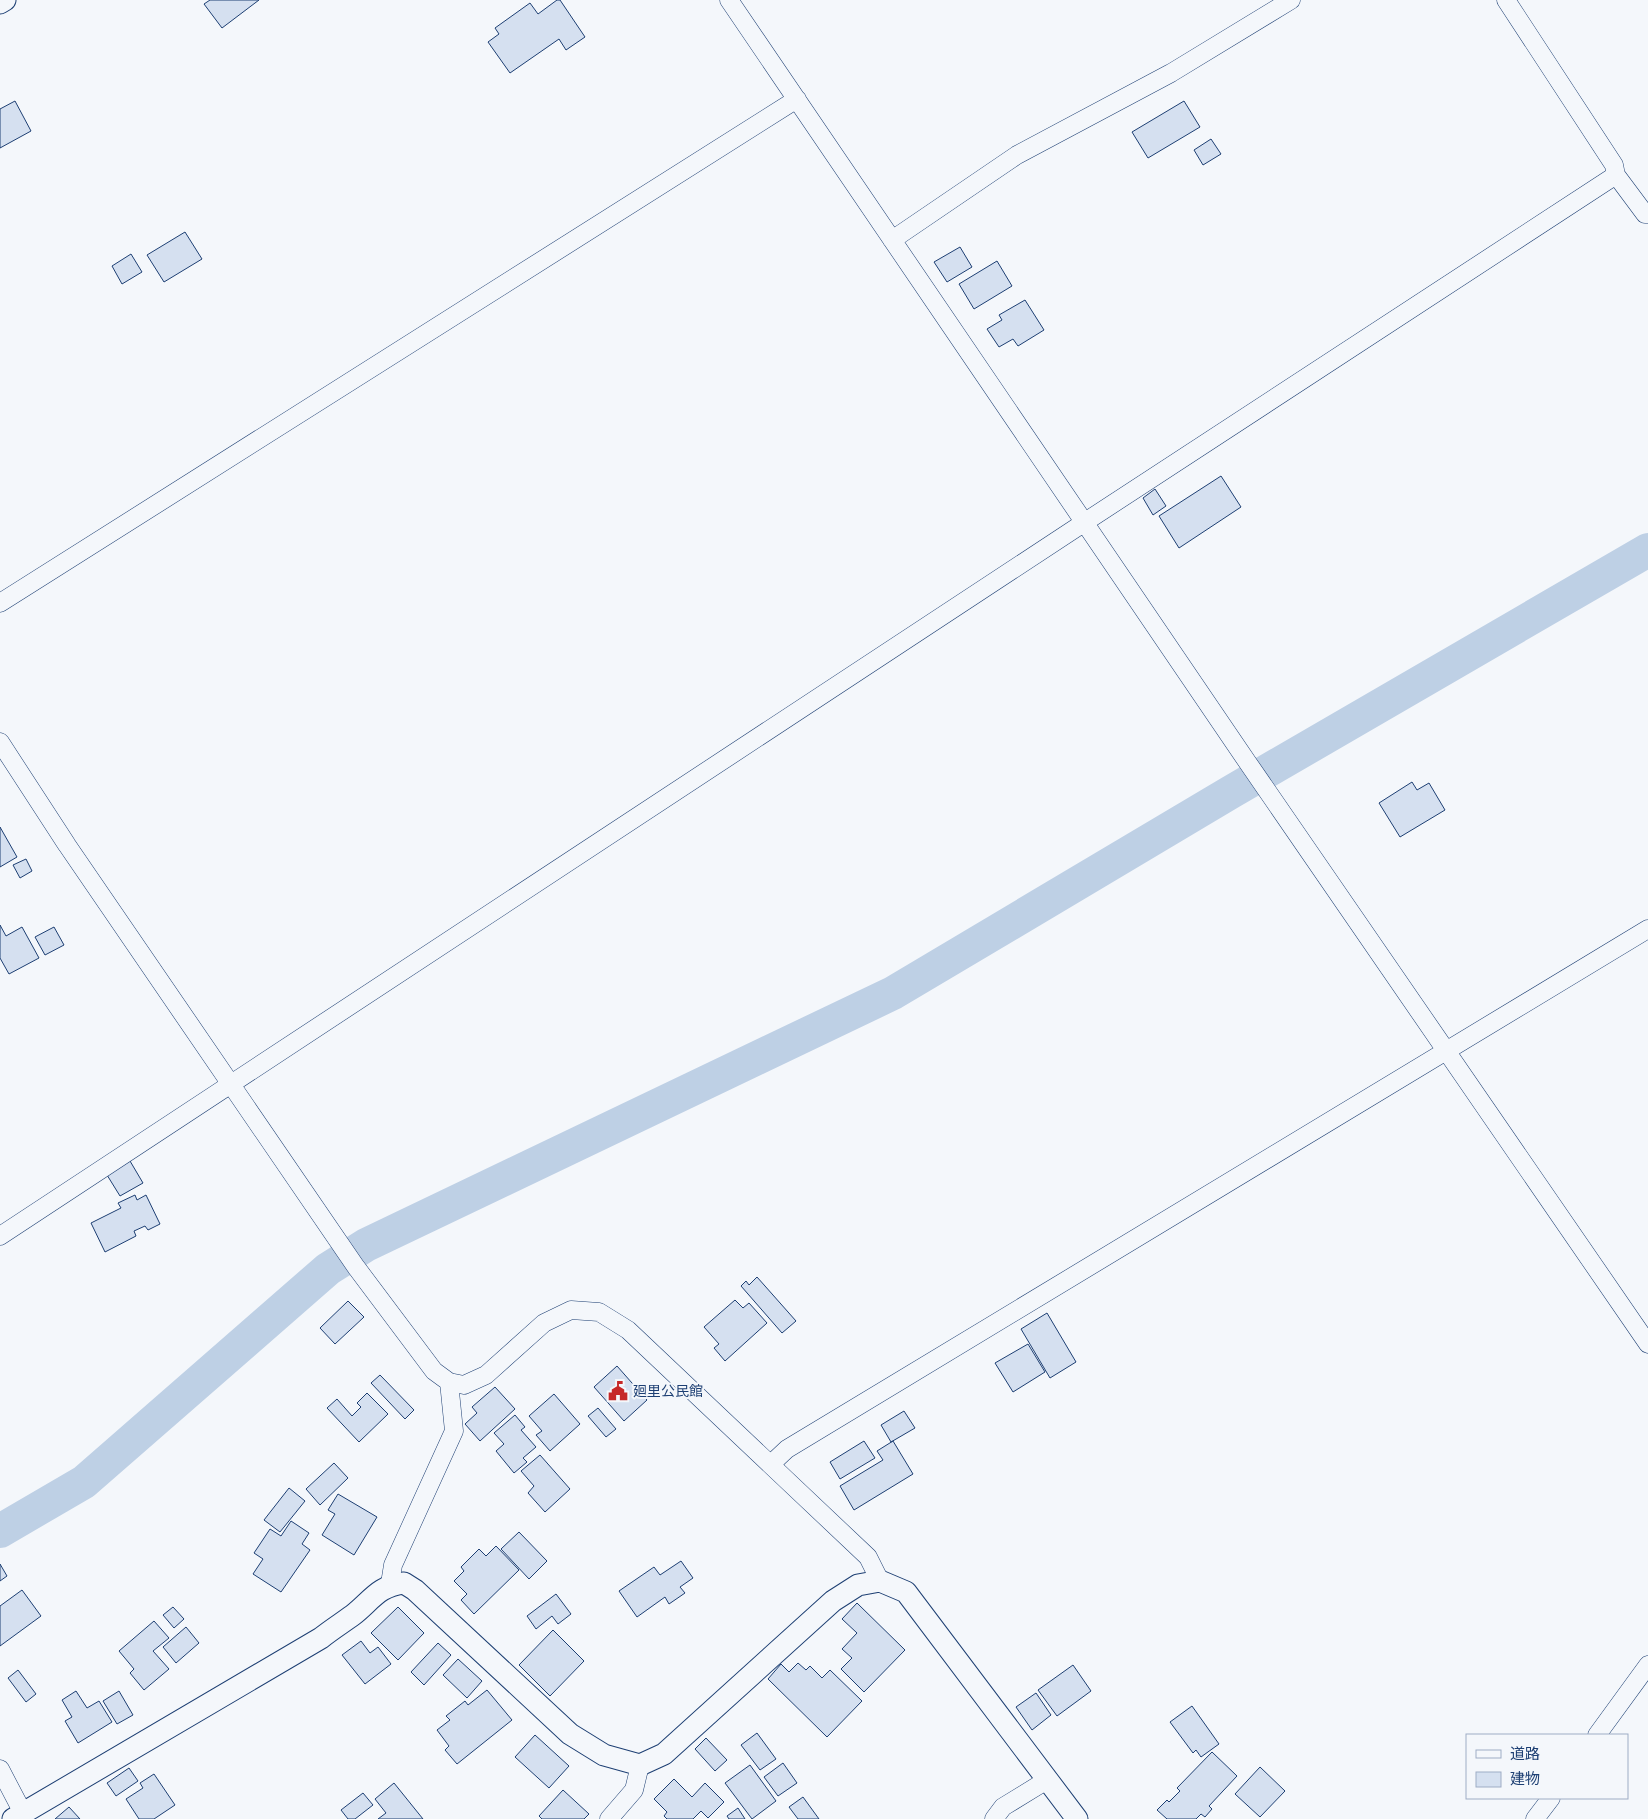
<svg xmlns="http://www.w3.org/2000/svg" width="1648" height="1819" viewBox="0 0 1648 1819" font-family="'DejaVu Sans','Noto Sans JP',sans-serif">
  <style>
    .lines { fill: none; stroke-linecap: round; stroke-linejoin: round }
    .river { stroke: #bed0e5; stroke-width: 34 }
    .building { fill: #d5e0f0; stroke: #1d3f73 }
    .minor-casing { stroke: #1d3f73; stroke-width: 19 }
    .tertiary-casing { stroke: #1d3f73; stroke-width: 23 }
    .minor { stroke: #f4f7fb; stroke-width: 18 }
    .tertiary { stroke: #f4f7fb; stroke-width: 21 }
    .labels { text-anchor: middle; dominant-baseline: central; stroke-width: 4; stroke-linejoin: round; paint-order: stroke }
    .poi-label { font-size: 14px; fill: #1d3f73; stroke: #f4f7fb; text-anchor: start }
  </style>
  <rect width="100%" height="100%" fill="#f4f7fb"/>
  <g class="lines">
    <path class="river" d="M 0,1531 L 84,1482 L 328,1269 L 366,1245 L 893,993 L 1231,792 L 1648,550"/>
  </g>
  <path class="building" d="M 210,0 L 259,0 L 222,28 L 204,4 Z
    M 557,0 L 560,0 L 585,37 L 566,50 L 559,39 L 510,73 L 488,42 L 499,34 L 495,28 L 530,3 L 538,14 Z
    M 15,101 L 31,131 L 0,148 L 0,109 Z
    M 1184,101 L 1200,127 L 1148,158 L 1132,132 Z
    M 1211,139 L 1221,154 L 1203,165 L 1194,150 Z
    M 185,232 L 202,259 L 164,282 L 147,255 Z
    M 960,247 L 972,267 L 947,282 L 934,262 Z
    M 131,254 L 142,272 L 122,284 L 112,266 Z
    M 997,261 L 1012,286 L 974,309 L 959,284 Z
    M 1025,300 L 1044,330 L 1018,346 L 1013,339 L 999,347 L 987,329 L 1002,320 L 999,315 Z
    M 1221,476 L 1241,507 L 1179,548 L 1159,516 Z
    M 1155,489 L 1166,506 L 1153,515 L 1143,498 Z
    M 1412,782 L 1417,790 L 1429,783 L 1445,810 L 1400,837 L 1379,803 Z
    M 0,827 L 17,857 L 0,867 Z
    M 26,859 L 32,871 L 20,878 L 13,865 Z
    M 0,925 L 6,936 L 22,927 L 39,958 L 9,974 L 0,958 Z
    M 54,927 L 64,945 L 45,955 L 35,937 Z
    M 130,1161 L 143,1183 L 120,1196 L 107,1175 Z
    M 135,1195 L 137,1200 L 146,1195 L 160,1224 L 148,1230 L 145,1226 L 134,1231 L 136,1236 L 105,1252 L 91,1223 L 121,1208 L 118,1203 Z
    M 757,1277 L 796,1321 L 782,1333 L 741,1286 L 746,1281 L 749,1285 Z
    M 735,1300 L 743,1308 L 749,1303 L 767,1323 L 725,1361 L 714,1348 L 719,1344 L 704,1327 Z
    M 348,1301 L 364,1317 L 335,1344 L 320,1328 Z
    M 1047,1313 L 1076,1362 L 1050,1378 L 1021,1329 Z
    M 1028,1344 L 1045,1372 L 1013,1392 L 995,1363 Z
    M 617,1366 L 647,1400 L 624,1421 L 594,1387 Z
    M 380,1375 L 414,1410 L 405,1419 L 371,1383 Z
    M 495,1387 L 515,1409 L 480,1441 L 465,1424 L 477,1413 L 472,1407 Z
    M 367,1393 L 388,1414 L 359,1442 L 327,1408 L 337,1399 L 352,1416 L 361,1407 L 357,1403 Z
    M 554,1394 L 580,1424 L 550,1451 L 536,1435 L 542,1431 L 529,1416 Z
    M 598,1408 L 616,1429 L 606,1437 L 588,1416 Z
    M 904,1411 L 915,1428 L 891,1442 L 881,1425 Z
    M 515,1415 L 525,1427 L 521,1430 L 536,1447 L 523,1458 L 527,1462 L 514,1473 L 496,1451 L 504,1444 L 494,1433 Z
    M 864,1441 L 875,1458 L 840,1479 L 830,1462 Z
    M 893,1441 L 913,1474 L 854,1510 L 840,1486 L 883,1460 L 877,1451 Z
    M 540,1455 L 570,1489 L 545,1512 L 528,1493 L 534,1486 L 521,1471 Z
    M 334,1463 L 348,1478 L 320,1505 L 306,1489 Z
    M 289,1488 L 305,1501 L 280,1532 L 264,1520 Z
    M 338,1494 L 377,1517 L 354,1555 L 322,1535 L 335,1514 L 328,1510 Z
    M 291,1521 L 309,1533 L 302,1544 L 310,1550 L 281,1592 L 253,1574 L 263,1559 L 254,1553 L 270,1529 L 281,1536 Z
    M 519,1532 L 547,1561 L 529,1579 L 501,1549 Z
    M 496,1546 L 519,1570 L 474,1614 L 461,1600 L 467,1594 L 454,1581 L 464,1571 L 461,1567 L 479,1549 L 486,1556 Z
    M 681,1561 L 693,1578 L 680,1587 L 685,1593 L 669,1604 L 665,1597 L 637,1617 L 619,1591 L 654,1567 L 660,1575 Z
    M 0,1564 L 7,1576 L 0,1581 Z
    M 22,1590 L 41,1616 L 0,1646 L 0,1606 Z
    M 556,1594 L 571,1614 L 558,1624 L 552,1616 L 536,1629 L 527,1616 Z
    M 857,1603 L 905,1650 L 864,1692 L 841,1669 L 852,1658 L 842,1649 L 857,1633 L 842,1619 Z
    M 173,1607 L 184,1619 L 174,1628 L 163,1615 Z
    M 398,1607 L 424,1633 L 398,1660 L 371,1633 Z
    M 154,1621 L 169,1638 L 153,1651 L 169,1669 L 144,1690 L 130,1673 L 134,1669 L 119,1651 Z
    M 186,1627 L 199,1643 L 176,1663 L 163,1647 Z
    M 553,1630 L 584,1661 L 550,1696 L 519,1665 Z
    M 361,1641 L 370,1653 L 378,1647 L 391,1664 L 365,1684 L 342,1655 Z
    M 438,1643 L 451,1655 L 424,1685 L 411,1672 Z
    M 458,1659 L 482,1681 L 467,1698 L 443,1675 Z
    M 798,1663 L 806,1670 L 810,1666 L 822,1678 L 830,1670 L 862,1701 L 827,1737 L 768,1679 L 781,1664 L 789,1672 Z
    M 1073,1665 L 1091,1691 L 1057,1716 L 1038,1690 Z
    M 18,1670 L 36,1694 L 26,1702 L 8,1678 Z
    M 487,1690 L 512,1720 L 457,1764 L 445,1750 L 449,1746 L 437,1730 L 450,1720 L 446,1716 L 465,1701 L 468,1705 Z
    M 76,1691 L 87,1708 L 99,1701 L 112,1722 L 78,1743 L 65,1721 L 72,1717 L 62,1700 Z
    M 119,1691 L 133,1715 L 117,1724 L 103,1701 Z
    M 1036,1693 L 1051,1715 L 1032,1730 L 1016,1707 Z
    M 1192,1706 L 1219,1744 L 1201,1757 L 1196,1750 L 1193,1753 L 1170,1722 Z
    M 757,1733 L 776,1759 L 760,1770 L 741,1745 Z
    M 535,1735 L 569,1766 L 549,1788 L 515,1757 Z
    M 706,1738 L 727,1760 L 715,1771 L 695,1749 Z
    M 1212,1752 L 1237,1776 L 1209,1806 L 1212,1809 L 1205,1817 L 1201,1814 L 1196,1819 L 1167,1819 L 1157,1810 L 1167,1800 L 1169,1802 L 1180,1791 L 1177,1788 Z
    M 783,1763 L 797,1783 L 778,1796 L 764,1777 Z
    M 750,1765 L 776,1801 L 752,1819 L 725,1783 Z
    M 1260,1767 L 1285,1791 L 1260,1817 L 1235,1794 Z
    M 129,1768 L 138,1781 L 116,1796 L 107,1783 Z
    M 154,1774 L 175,1805 L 154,1819 L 139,1819 L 126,1799 L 143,1788 L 140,1783 Z
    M 674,1779 L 692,1797 L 705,1783 L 724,1802 L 708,1818 L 701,1811 L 693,1819 L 667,1819 L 664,1816 L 667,1812 L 654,1799 Z
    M 394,1783 L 423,1819 L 378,1819 L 386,1813 L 375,1799 Z
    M 563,1790 L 589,1814 L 584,1819 L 542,1819 L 539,1816 Z
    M 363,1793 L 373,1805 L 355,1819 L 348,1819 L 341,1810 Z
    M 803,1797 L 819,1819 L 798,1819 L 789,1807 Z
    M 69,1807 L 80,1819 L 55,1819 Z
    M 738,1808 L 745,1819 L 729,1819 L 727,1816 Z"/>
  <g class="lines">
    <defs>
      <path id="minor" d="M 729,0 L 1248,763 L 1648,1344
        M 1506,0 L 1614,165 L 1616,175 L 1645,214 L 1648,214
        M 892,240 L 1017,155 L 1171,73 L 1291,0
        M 0,603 L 797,99
        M 0,742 L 67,845 L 356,1267 L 434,1371 L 449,1382 L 464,1385 L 486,1375 L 544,1323 L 571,1310 L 599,1312 L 628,1330 L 868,1557 L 880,1581
        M 0,1236 L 1085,522 L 1616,175
        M 771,1464 L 787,1449 L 1648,929
        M 390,1584 L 393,1565 L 454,1431 L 449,1382
        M 1597,1735 L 1648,1665
        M 0,1769 L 23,1813
        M 609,1819 L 634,1790 L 640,1765
        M 994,1819 L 1003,1807 L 1047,1780
        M 1535,1819 L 1551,1798"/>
      <path id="tertiary" d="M 0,3 L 5,0
        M 13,1819 L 321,1638 C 331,1630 342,1623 353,1615 C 372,1600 378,1586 404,1583 L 415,1590 L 570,1734 L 604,1755 L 640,1765 L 664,1754 L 833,1601 L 858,1585 L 880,1581 L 906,1592 L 1077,1819"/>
    </defs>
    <use href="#minor" class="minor-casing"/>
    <use href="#tertiary" class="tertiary-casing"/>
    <use href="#minor" class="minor"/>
    <use href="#tertiary" class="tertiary"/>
  </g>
  <defs>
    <symbol id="civic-bare" viewBox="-9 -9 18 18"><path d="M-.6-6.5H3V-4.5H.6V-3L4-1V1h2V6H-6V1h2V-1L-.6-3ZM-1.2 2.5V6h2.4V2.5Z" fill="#c62828" stroke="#f4f7fb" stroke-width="2.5" paint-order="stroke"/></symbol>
  </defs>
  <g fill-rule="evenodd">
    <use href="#civic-bare" x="604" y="1377" width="28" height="28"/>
  </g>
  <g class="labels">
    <g class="poi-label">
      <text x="633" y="1391">廻里公民館</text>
    </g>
  </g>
  <rect x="1466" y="1734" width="162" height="65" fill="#f4f7fb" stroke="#9eadc5"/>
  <rect x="1476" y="1750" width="25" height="8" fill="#f4f7fb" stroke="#9eadc5"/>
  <text x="1510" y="1759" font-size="15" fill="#1d3f73">道路</text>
  <rect x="1476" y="1772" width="25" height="15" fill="#d5e0f0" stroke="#9eadc5"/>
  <text x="1510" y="1784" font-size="15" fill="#1d3f73">建物</text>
</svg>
